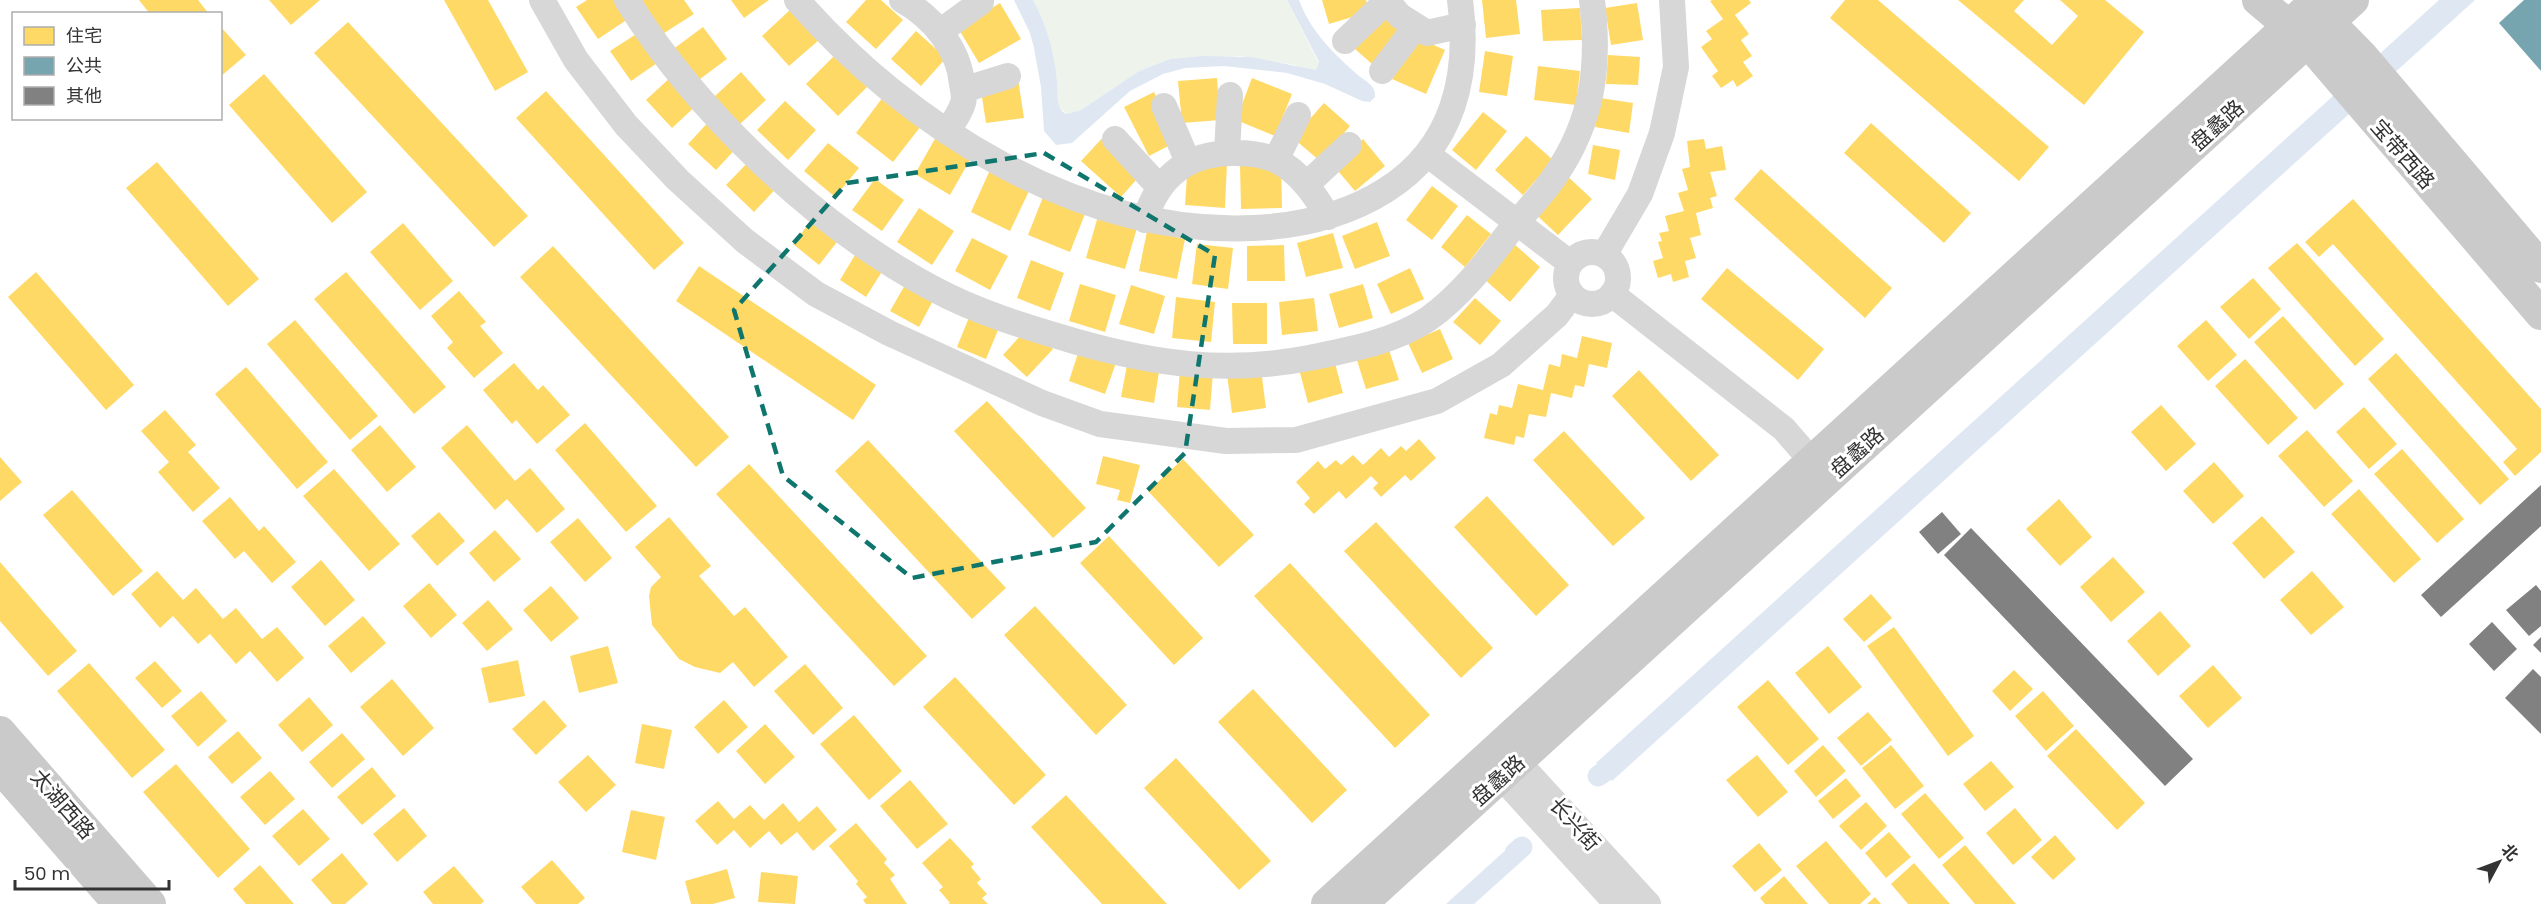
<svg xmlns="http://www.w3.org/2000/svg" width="2541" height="904" viewBox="0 0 2541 904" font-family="Poppins,'Noto Sans SC',sans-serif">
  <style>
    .green { fill: #eef3ec }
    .water { fill: #dfe8f2 }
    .homes { fill: #ffd966 }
    .public { fill: #76a5af }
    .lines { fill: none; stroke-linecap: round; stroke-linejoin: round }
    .canal { stroke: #dfe8f2; stroke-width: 21 }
    .building { fill: #818181 }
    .minor { stroke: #d7d7d7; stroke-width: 26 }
    .major { stroke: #cacaca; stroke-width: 32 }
    .marked { fill: none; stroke: #0f766e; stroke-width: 4.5; stroke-dasharray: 12 8; stroke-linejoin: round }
    .labels { text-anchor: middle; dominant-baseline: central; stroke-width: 6; stroke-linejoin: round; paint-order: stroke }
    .street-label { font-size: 21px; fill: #333; stroke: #fff }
  </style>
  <rect width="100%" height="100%" fill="#fff"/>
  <path class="green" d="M 1033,0 L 1287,0 L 1320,66 L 1317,70 L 1309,71 L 1295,65 L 1240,56 L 1170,59 L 1139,71 L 1081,110 L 1066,114 L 1059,106 C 1054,69 1052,33 1033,0 Z"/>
  <path class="water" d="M 1014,0 L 1033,0 C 1047,25 1055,55 1057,83 C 1058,94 1056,108 1066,114 L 1081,110 L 1139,71 L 1170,59 L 1204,56 L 1251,57 L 1316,70 L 1319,62 L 1287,0 L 1299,0 C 1311,32 1334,54 1359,76 C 1367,82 1376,86 1375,97 L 1370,102 L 1362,101 L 1325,84 L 1287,73 L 1224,66 L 1185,68 L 1163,74 L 1130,91 L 1072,143 L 1056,145 L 1044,131 L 1041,87 L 1034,48 L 1030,33 Z
    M 2439,0 L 2475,0 L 1612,781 L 1596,763 Z
    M 1509,847 L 1522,861 L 1474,904 L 1446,904 Z"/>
  <path class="homes" d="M 139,0 L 198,0 L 209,14 L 150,14 Z
    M 269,0 L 320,0 L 291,25 Z
    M 444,0 L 488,0 L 528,72 L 495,91 Z
    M 587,0 L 615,0 L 628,19 L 598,39 L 576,7 Z
    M 643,0 L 684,0 L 694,14 L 661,35 L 640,2 Z
    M 731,0 L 769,0 L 744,18 Z
    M 866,0 L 881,0 L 903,20 L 876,49 L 846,22 Z
    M 1322,0 L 1366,0 L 1369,12 L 1329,24 Z
    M 1482,0 L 1516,0 L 1520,34 L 1486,38 Z
    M 1712,0 L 1749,0 L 1751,3 L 1735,15 L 1749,34 L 1741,40 L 1752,56 L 1743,62 L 1753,76 L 1737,87 L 1733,80 L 1721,88 L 1712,76 L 1718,71 L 1701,47 L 1712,39 L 1706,31 L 1723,19 L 1710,1 Z
    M 1845,0 L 1878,0 L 2049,147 L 2019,181 L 1830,18 Z
    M 1958,0 L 2024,0 L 2014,11 L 2052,45 L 2078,16 L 2060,0 L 2105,0 L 2144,32 L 2084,105 Z
    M 1000,3 L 1021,39 L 979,63 L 958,28 Z
    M 1637,3 L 1643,40 L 1611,45 L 1605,8 Z
    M 1378,6 L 1403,28 L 1372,64 L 1346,41 Z
    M 1580,8 L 1582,40 L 1543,41 L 1541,10 Z
    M 791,9 L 819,40 L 789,66 L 762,36 Z
    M 348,22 L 528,216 L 494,247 L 314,53 Z
    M 220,26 L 246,55 L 220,77 Z
    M 703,27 L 727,59 L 696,82 L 672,50 Z
    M 641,31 L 660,61 L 631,81 L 610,51 Z
    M 916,31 L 946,58 L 921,86 L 891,59 Z
    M 1411,35 L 1445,50 L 1426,94 L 1392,79 Z
    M 839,51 L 871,83 L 838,116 L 806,84 Z
    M 1485,51 L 1513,56 L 1507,96 L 1479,92 Z
    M 1608,55 L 1640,57 L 1638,85 L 1606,84 Z
    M 1538,66 L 1580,71 L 1576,105 L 1534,100 Z
    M 741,72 L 766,100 L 739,125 L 714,97 Z
    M 264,74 L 367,192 L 332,223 L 229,105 Z
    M 673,75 L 699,103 L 672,128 L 646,100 Z
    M 1217,78 L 1220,120 L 1182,123 L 1178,81 Z
    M 1252,78 L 1292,94 L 1275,136 L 1236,120 Z
    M 1018,79 L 1024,118 L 986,123 L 980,84 Z
    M 546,91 L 684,243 L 654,270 L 516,118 Z
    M 1154,92 L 1178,141 L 1149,156 L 1124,107 Z
    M 883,97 L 921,126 L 893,162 L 856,133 Z
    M 1600,98 L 1633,103 L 1629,133 L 1595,127 Z
    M 785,101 L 816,130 L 788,160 L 757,130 Z
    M 1324,103 L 1350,126 L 1320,161 L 1293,138 Z
    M 1483,112 L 1507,131 L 1476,170 L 1452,150 Z
    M 713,117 L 741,143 L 716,170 L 688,144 Z
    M 1871,123 L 1971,213 L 1944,243 L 1844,153 Z
    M 1106,134 L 1145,170 L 1121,197 L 1081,161 Z
    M 1526,136 L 1553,160 L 1523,195 L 1495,170 Z
    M 936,137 L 971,158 L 950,195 L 915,174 Z
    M 1363,139 L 1385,166 L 1355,191 L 1333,165 Z
    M 1704,139 L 1706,149 L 1722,146 L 1726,170 L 1710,172 L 1717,196 L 1710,198 L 1713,208 L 1696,213 L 1701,235 L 1690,238 L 1696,258 L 1685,261 L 1689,277 L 1673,282 L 1671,274 L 1658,278 L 1653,261 L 1663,258 L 1658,242 L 1662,241 L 1659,233 L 1669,231 L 1665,216 L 1684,211 L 1678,193 L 1688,190 L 1682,169 L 1690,167 L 1687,141 Z
    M 828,143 L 859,168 L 835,197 L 804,171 Z
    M 1593,145 L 1620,150 L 1615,180 L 1588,174 Z
    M 755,155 L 782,182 L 754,212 L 726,185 Z
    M 1188,161 L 1227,163 L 1225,208 L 1185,205 Z
    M 157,162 L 259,279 L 228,306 L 126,188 Z
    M 1281,164 L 1282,208 L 1241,209 L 1240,165 Z
    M 1761,169 L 1892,288 L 1865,318 L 1734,199 Z
    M 990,170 L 1030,189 L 1010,231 L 971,212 Z
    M 1564,173 L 1592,199 L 1558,235 L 1530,209 Z
    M 875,179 L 904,200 L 882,231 L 852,210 Z
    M 1432,186 L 1458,206 L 1432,240 L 1406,220 Z
    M 1043,197 L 1085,214 L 1070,252 L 1028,235 Z
    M 2353,199 L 2541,409 L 2541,452 L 2515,476 L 2503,462 L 2517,449 L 2333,244 L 2319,257 L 2305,242 Z
    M 919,208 L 954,231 L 932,265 L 897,242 Z
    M 817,213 L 844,233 L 819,265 L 793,244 Z
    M 1467,215 L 1491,234 L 1465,267 L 1441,247 Z
    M 1098,216 L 1137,228 L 1125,269 L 1086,258 Z
    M 1377,222 L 1390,256 L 1355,269 L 1342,236 Z
    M 403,223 L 453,281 L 420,310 L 370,252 Z
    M 1147,231 L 1185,239 L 1177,279 L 1139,271 Z
    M 1333,233 L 1343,268 L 1306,277 L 1297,243 Z
    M 972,238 L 1008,256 L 990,290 L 955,271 Z
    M 1513,243 L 1540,267 L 1510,302 L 1483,278 Z
    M 2297,243 L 2384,339 L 2355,366 L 2268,268 Z
    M 1197,244 L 1233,248 L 1228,289 L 1192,284 Z
    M 861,245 L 888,262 L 866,297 L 840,280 Z
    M 1284,245 L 1285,281 L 1247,281 L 1247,246 Z
    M 553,246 L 729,437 L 696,467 L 520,277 Z
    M 1031,260 L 1064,273 L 1050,311 L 1017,298 Z
    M 699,266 L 876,385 L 853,420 L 676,301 Z
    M 1410,268 L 1424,299 L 1391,314 L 1377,284 Z
    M 1727,268 L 1824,349 L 1798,380 L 1701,299 Z
    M 36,272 L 134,385 L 106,410 L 8,297 Z
    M 346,272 L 446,387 L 414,414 L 314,299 Z
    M 909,278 L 937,293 L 919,327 L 890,311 Z
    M 2253,278 L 2281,309 L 2249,339 L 2220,307 Z
    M 1080,284 L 1116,295 L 1105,332 L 1069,321 Z
    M 1363,284 L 1373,318 L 1339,328 L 1329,294 Z
    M 1131,285 L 1165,296 L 1154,334 L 1119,324 Z
    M 459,291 L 486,322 L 480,326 L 503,353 L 474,378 L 447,348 L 453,342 L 431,316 Z
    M 1176,297 L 1215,302 L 1211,342 L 1172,338 Z
    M 1314,298 L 1318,331 L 1282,335 L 1279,302 Z
    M 1475,298 L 1501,321 L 1480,345 L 1453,322 Z
    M 1232,303 L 1267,303 L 1267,344 L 1233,344 Z
    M 972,310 L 1001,323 L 986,359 L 957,347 Z
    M 2283,316 L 2344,384 L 2315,410 L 2254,342 Z
    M 295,320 L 378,416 L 350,440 L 267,344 Z
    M 2206,320 L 2237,355 L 2208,381 L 2177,346 Z
    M 1029,326 L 1053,349 L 1027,377 L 1003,355 Z
    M 1440,329 L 1453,359 L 1422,373 L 1408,343 Z
    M 1582,336 L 1612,343 L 1607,368 L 1589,364 L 1584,387 L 1575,385 L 1572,398 L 1551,393 L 1546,417 L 1529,414 L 1524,438 L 1516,436 L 1514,445 L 1484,438 L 1490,413 L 1497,415 L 1499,405 L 1512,408 L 1518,384 L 1543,390 L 1549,364 L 1560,367 L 1562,354 L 1577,358 Z
    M 1081,344 L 1118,357 L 1105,394 L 1069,381 Z
    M 1388,347 L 1399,380 L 1366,389 L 1356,357 Z
    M 2396,353 L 2509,479 L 2480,505 L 2368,379 Z
    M 2245,359 L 2298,418 L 2268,445 L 2215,386 Z
    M 1128,360 L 1160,366 L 1154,403 L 1121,397 Z
    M 1334,360 L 1343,393 L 1308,403 L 1299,369 Z
    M 514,363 L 538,390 L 543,385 L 570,415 L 537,444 L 516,420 L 512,424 L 483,390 Z
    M 246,367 L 328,462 L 297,489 L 215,394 Z
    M 1180,369 L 1213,372 L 1210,410 L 1177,407 Z
    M 1261,370 L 1266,408 L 1232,413 L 1227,374 Z
    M 1639,370 L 1719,455 L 1691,481 L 1612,396 Z
    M 987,401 L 1086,508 L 1053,538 L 954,431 Z
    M 2161,405 L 2196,444 L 2166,471 L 2131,432 Z
    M 2364,407 L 2397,444 L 2369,469 L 2336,432 Z
    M 165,410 L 196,445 L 188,452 L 220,488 L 193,512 L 158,472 L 169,462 L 141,431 Z
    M 585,423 L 657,506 L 626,532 L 555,450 Z
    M 380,425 L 416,467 L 387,492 L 351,450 Z
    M 467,425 L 515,481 L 530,468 L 565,509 L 537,533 L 507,499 L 495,510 L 441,448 Z
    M 2307,430 L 2353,481 L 2324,507 L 2278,456 Z
    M 1564,431 L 1645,518 L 1613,546 L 1533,460 Z
    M 1419,439 L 1436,458 L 1411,481 L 1405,475 L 1381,497 L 1373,488 L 1378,483 L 1371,476 L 1346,499 L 1339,491 L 1314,514 L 1304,504 L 1310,498 L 1296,482 L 1318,461 L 1325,469 L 1336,460 L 1341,465 L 1353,455 L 1363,465 L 1381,448 L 1389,457 L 1401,446 L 1406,451 Z
    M 868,440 L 1006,588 L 972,619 L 835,471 Z
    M 2402,449 L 2464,519 L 2437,543 L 2374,474 Z
    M 1103,456 L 1140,465 L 1130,503 L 1117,500 L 1120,490 L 1096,484 Z
    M 0,457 L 22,482 L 0,501 Z
    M 1183,459 L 1254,535 L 1219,567 L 1148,491 Z
    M 2214,462 L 2244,496 L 2213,524 L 2183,491 Z
    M 749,464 L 927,656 L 894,686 L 716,494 Z
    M 334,469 L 400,544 L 369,571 L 303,496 Z
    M 2359,489 L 2421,559 L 2394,583 L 2331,514 Z
    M 72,490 L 143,571 L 113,596 L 43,515 Z
    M 1487,496 L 1569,585 L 1536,616 L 1454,527 Z
    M 230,497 L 259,531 L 264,526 L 296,562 L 272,583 L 244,551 L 235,559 L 202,521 Z
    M 2059,499 L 2092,537 L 2060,566 L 2026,529 Z
    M 439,512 L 465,541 L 437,566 L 411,536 Z
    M 2262,516 L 2295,552 L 2264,579 L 2232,543 Z
    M 669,517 L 711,566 L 699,576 L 734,616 L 745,607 L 788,657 L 754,687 L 733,662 L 720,673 L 695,667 L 679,659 L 652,625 L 649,596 L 651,587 L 661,577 L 635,547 Z
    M 578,518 L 612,558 L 585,582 L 550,542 Z
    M 1376,522 L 1493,648 L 1461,678 L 1344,551 Z
    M 495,530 L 521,559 L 494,582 L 469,553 Z
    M 1109,536 L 1203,638 L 1174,665 L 1080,563 Z
    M 2113,557 L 2145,592 L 2111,622 L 2080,587 Z
    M 321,560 L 355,600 L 325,626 L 291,587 Z
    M 0,562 L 77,651 L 48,676 L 0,621 Z
    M 1290,563 L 1430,715 L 1395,748 L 1254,596 Z
    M 157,571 L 183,600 L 196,588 L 223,619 L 236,608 L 262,639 L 277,627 L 304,658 L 277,682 L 250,651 L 236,664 L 210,634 L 198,644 L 173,616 L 160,628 L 131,594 Z
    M 2312,571 L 2344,607 L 2311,635 L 2280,600 Z
    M 429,583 L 457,615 L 431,638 L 403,606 Z
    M 551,586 L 579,618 L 551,642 L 523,610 Z
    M 1871,594 L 1892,618 L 1864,642 L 1843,619 Z
    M 488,600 L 513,629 L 487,651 L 462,623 Z
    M 1035,606 L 1127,705 L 1096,735 L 1004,635 Z
    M 2160,611 L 2191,646 L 2158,676 L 2127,641 Z
    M 363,616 L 386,643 L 351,673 L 328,646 Z
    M 1894,627 L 1974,736 L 1948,756 L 1867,646 Z
    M 608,646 L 618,683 L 579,693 L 570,656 Z
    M 1828,646 L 1862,687 L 1829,714 L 1795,673 Z
    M 518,660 L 525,696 L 489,703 L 481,668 Z
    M 155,661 L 182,691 L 162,708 L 135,678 Z
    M 89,663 L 165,750 L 132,778 L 57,691 Z
    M 805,664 L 843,708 L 813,735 L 774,691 Z
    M 2213,665 L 2242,698 L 2208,728 L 2179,696 Z
    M 2014,670 L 2033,689 L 2010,711 L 1992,691 Z
    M 955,677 L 1046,775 L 1014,805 L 923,707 Z
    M 392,679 L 434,728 L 403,756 L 360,707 Z
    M 1768,680 L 1819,739 L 1788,765 L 1737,707 Z
    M 1253,689 L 1347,790 L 1312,823 L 1218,722 Z
    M 201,691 L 227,721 L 198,747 L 171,716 Z
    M 2043,691 L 2074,726 L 2046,751 L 2015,716 Z
    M 309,697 L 333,725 L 302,752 L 278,725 Z
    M 544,700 L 567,726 L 536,755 L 512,729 Z
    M 724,700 L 748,727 L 718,754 L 694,727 Z
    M 1868,712 L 1892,740 L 1861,766 L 1837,738 Z
    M 854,715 L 902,771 L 869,800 L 820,744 Z
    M 642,724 L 672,730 L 664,769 L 635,763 Z
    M 765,724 L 795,757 L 765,784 L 736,751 Z
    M 2076,729 L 2145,803 L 2117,830 L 2047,756 Z
    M 238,731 L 262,758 L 232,784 L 208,757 Z
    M 342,733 L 365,759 L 332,788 L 309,762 Z
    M 1823,745 L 1846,771 L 1816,797 L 1794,771 Z
    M 1891,745 L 1924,786 L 1895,809 L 1862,768 Z
    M 588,755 L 616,785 L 586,812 L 558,782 Z
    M 1757,755 L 1788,792 L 1758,817 L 1726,780 Z
    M 1176,758 L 1271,861 L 1239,890 L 1144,788 Z
    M 1991,761 L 2014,787 L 1985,811 L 1963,784 Z
    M 176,764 L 250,849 L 218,878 L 143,792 Z
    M 372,767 L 396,796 L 362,825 L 337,797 Z
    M 270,771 L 295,799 L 265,825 L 240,797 Z
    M 1846,778 L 1861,796 L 1833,819 L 1818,801 Z
    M 910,780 L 948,824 L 917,849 L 880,806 Z
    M 1925,793 L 1964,838 L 1939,859 L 1901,814 Z
    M 1066,795 L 1167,904 L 1102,904 L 1031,827 Z
    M 718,801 L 734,819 L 750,805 L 764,820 L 783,803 L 799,822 L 817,806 L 837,830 L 813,851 L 797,832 L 781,845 L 769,831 L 750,848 L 734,830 L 717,845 L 695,821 Z
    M 1866,802 L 1887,826 L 1861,850 L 1839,826 Z
    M 404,808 L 427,836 L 397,862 L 373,834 Z
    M 2015,808 L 2042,840 L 2013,865 L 1986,833 Z
    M 303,809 L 330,839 L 299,866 L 272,836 Z
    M 631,810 L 665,817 L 656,860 L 622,852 Z
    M 856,823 L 887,859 L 884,863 L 895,875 L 890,879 L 907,904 L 866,904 L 863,900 L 867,897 L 856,884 L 858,881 L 829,846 Z
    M 1889,832 L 1911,857 L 1886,878 L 1865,853 Z
    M 2055,835 L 2076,859 L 2053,880 L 2031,857 Z
    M 950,838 L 974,864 L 971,867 L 981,879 L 977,883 L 987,894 L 982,898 L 988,904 L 948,904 L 950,903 L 939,890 L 943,887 L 922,863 Z
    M 1826,841 L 1871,894 L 1860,904 L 1829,904 L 1796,866 Z
    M 1759,843 L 1782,870 L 1755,892 L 1732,866 Z
    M 1965,845 L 2016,904 L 1975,904 L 1942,865 Z
    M 342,853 L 368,884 L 345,904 L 332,904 L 311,880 Z
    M 552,860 L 585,898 L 578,904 L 536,904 L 521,887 Z
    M 1914,863 L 1950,904 L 1908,904 L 1891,884 Z
    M 260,865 L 294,904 L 246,904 L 233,889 Z
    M 454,866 L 484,901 L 481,904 L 433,904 L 423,892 Z
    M 727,869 L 735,898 L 713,904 L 691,904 L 685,881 Z
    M 761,872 L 798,876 L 795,904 L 758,902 Z
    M 1784,876 L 1808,904 L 1765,904 L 1760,898 Z
    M 1875,897 L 1881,904 L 1867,904 Z"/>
  <path class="public" d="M 2524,0 L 2541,0 L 2541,71 L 2499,23 Z"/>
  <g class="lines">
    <path class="canal" d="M 1598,776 L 1604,772
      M 1515,853 L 1522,847"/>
  </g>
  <path class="building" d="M 2541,485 L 2541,526 L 2441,617 L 2421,595 Z
    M 1942,512 L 1961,534 L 1938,554 L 1919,532 Z
    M 1971,528 L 2193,759 L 2165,786 L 1944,555 Z
    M 2536,585 L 2541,591 L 2541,626 L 2529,636 L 2506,610 Z
    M 2492,622 L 2517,649 L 2494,671 L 2469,644 Z
    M 2541,637 L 2541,653 L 2533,645 Z
    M 2533,669 L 2541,677 L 2541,734 L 2505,698 Z"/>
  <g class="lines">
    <path class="minor" d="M 542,0 L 576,60 L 626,125 L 678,180 L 745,241 L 816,294 L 889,333 L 1042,403 L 1100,424 L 1226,441 L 1296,440 L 1437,401 L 1501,365 L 1557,315 L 1572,295
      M 627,0 C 696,112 816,226 932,288 C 976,312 1026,327 1074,341 C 1154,364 1226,374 1309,358 C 1348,350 1394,342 1428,319 C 1462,295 1488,260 1513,227 C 1527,210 1543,194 1555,176 C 1593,121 1600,66 1592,0
      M 797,0 C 907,126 1080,236 1253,228 C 1301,226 1345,216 1386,190 C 1454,147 1470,75 1460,0
      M 902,0 C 932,17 959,48 962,84 C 963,90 965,97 963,103 C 960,113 953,123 947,131
      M 1386,0 L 1400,16 L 1427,33 L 1463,25
      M 941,31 L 981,2
      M 1345,41 L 1387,1
      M 1382,71 L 1416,26
      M 963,90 L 1008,76
      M 1164,106 L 1188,162
      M 1115,139 L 1160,188
      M 1227,153 L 1230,95
      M 1427,154 L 1570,263
      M 1276,160 L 1298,115
      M 1306,185 L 1349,145
      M 1145,220 C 1158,176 1189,152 1236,153 C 1249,153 1264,155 1276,160 C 1300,172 1315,195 1328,217
      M1566 278a26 26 0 1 1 52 0a26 26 0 1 1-52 0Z
      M 1604,255 L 1640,194 L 1662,133 L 1676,67 L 1672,0
      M 1612,294 L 1784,429 L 1824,475
      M 1504,747 L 1648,904
      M 1488,762 L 1617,904"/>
    <path class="major" d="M 2258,0 L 2308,42 L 2541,314
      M 2315,8 L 2363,57 L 2541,267
      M 0,732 L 150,904
      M 0,767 L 119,904
      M 1327,904 L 2317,0
      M 1361,904 L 2353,0"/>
  </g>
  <path class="marked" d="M 1044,153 L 1215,255 L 1185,453 L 1096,542 L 912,578 L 783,476 L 734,310 L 847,183 Z"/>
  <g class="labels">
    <g class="street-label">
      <text transform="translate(2217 125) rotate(-42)">盘蠡路</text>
      <text transform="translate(2403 154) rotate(49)">宝带西路</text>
      <text transform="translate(1857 452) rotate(-42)">盘蠡路</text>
      <text transform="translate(1498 780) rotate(-42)">盘蠡路</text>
      <text transform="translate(63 804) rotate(49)">太湖西路</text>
      <text transform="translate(1575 824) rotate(48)">长兴街</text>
    </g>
  </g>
  <rect x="12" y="12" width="210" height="108" fill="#ffffff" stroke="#adadad" stroke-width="1.5"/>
  <rect x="24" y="27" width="30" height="18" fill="#ffd966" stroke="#adadad" stroke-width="1.5"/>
  <text x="66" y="42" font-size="18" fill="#333333">住宅</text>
  <rect x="24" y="57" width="30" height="18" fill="#76a5af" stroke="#adadad" stroke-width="1.5"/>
  <text x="66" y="72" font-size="18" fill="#333333">公共</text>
  <rect x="24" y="87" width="30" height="18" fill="#818181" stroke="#adadad" stroke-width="1.5"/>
  <text x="66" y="102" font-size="18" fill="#333333">其他</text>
  <g transform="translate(2499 862) rotate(49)" stroke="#ffffff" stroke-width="4.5" paint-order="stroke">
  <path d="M0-4.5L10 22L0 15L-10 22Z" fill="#333333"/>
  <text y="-9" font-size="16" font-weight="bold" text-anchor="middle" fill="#333333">北</text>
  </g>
  <path d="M15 880v9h154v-9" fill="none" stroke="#333333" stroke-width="3"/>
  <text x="24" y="880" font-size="18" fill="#333333" stroke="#ffffff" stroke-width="4.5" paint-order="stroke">50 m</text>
</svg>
